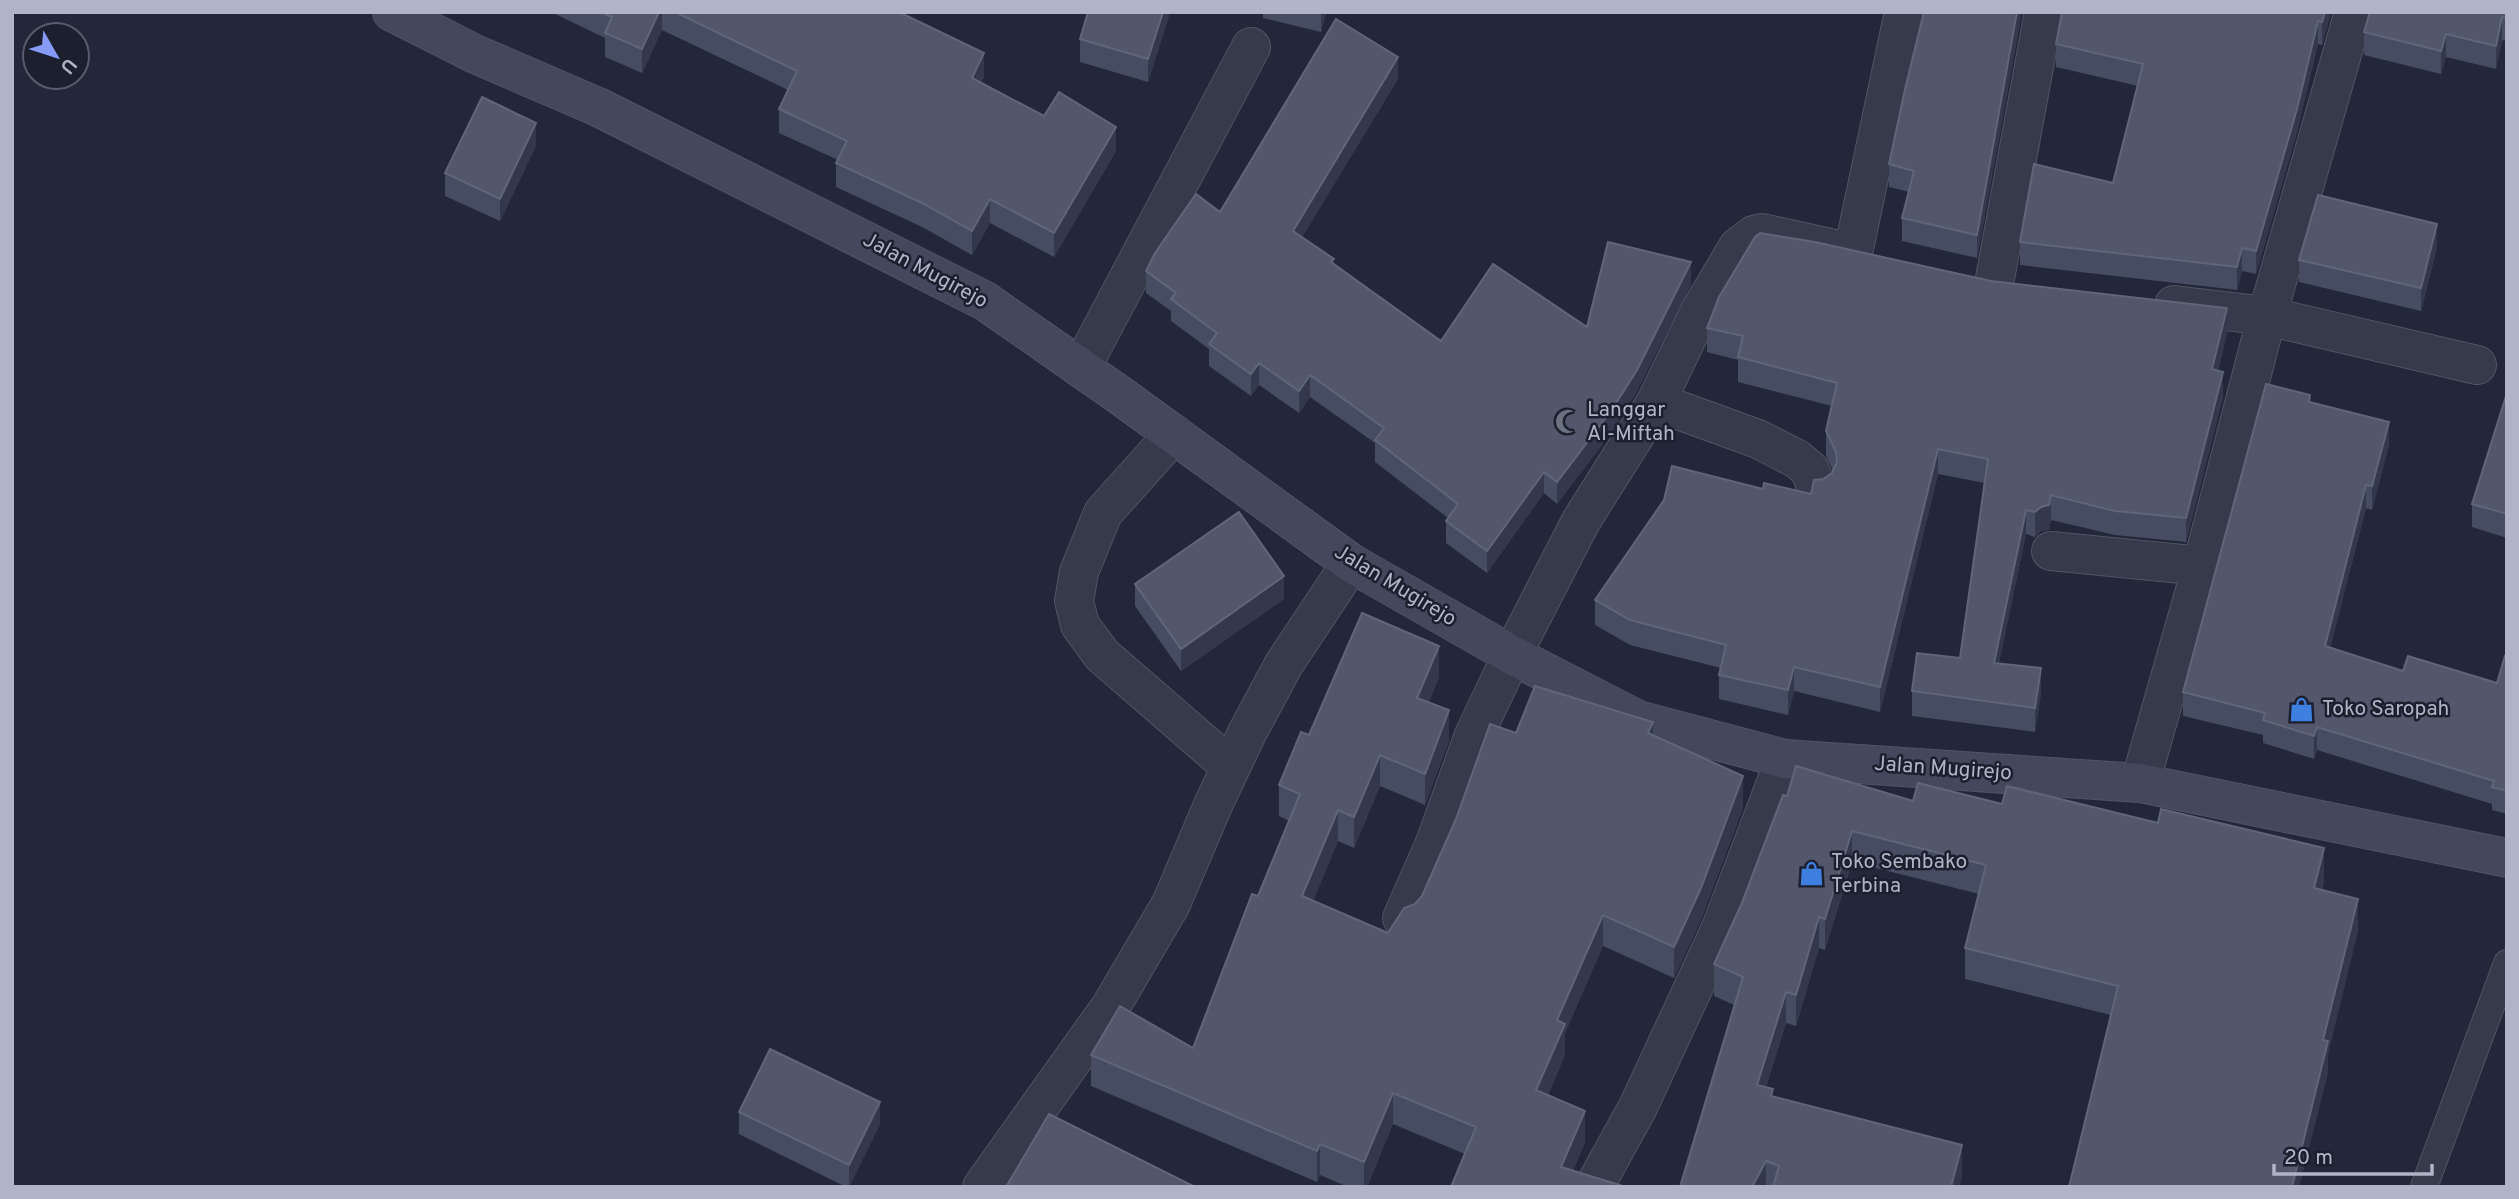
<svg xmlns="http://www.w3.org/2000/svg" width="2519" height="1199" viewBox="0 0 2519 1199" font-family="Overpass,sans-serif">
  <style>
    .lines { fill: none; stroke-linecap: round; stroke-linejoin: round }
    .lane-casing { stroke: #515464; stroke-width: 28 }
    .street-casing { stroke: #515464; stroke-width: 40 }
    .secondary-casing { stroke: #515464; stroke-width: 40 }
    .lane { stroke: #363a4a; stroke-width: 26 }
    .street { stroke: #363a4a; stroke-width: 38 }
    .secondary { stroke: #44485d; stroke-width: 38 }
    .wall { fill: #464c61 }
    .shaded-wall { fill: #33384c }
    .building { fill: #52576c; stroke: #60667a; stroke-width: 2 }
    .labels { text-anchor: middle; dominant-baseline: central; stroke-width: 5; stroke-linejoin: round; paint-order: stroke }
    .street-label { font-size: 21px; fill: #b1b4c6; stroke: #1b1f2e }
    .poi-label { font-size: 21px; fill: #b1b4c6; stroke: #1b1f2e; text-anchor: start }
  </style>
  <rect width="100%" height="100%" fill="#222739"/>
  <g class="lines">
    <defs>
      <path id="lane" d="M 2424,1187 L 2507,963"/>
      <path id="street" d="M 1853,253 L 1904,12
        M 1994,284 L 2044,12
        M 2174,305 L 2267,316 L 2477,365
        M 1081,368 L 1251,47
        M 1656,402 L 1758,439 L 1797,459 L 1810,470 L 1815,484
        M 1174,434 L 1103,513 L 1079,572 L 1074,601 L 1080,625 L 1102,655 L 1231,767
        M 2051,551 L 2202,566
        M 2140,783 L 2202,566 L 2267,316 L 2354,12
        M 1402,918 L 1435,843 L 1474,735 L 1512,655 L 1581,521 L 1656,402 L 1700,311 L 1738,247 L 1754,235 L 1762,233 L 1835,249
        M 982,1187 L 1111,1006 L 1171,904 L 1213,805 L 1247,733 L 1284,664 L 1351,563
        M 1594,1187 L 1638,1107 L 1721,928 L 1785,759"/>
      <path id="secondary" d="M 392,12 L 475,54 L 598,107 L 985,301 L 1121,396 L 1351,563 L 1512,655 L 1638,720 L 1785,759 L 2140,783 L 2507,858"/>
    </defs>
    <use href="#lane" class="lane-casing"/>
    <use href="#street" class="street-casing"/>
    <use href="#secondary" class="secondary-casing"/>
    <use href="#lane" class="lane"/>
    <use href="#street" class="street"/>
    <use href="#secondary" class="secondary"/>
  </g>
  <path class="wall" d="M 551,12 L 899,12 L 984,77 L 981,83 L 1044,116 L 1116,151 L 1054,257 L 990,223 L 972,255 L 922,227 L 836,187 L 836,163 L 838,160 L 779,133 L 779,109 L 788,90 L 662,30 L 642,73 L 605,57 L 605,38 Z
    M 1169,12 L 1169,16 L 1148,82 L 1080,62 L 1080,39 Z
    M 1263,12 L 1326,12 L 1321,32 L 1263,18 Z
    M 1924,12 L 2022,12 L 1977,258 L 1902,241 L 1902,218 L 1909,192 L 1889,187 L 1889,164 Z
    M 2062,12 L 2331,12 L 2322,45 L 2318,44 L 2297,132 L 2256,274 L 2242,271 L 2237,290 L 2020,265 L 2020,242 L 2113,183 L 2138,86 L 2056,67 L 2056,44 Z
    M 2507,12 L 2507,41 L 2502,40 L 2496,69 L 2446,57 L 2441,74 L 2364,55 L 2364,32 Z
    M 1398,79 L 1302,237 L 1334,264 L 1441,341 L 1587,327 L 1691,284 L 1637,391 L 1611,433 L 1557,504 L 1544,493 L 1487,573 L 1446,543 L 1446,521 L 1448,518 L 1375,462 L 1375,443 L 1310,397 L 1299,413 L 1259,385 L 1251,396 L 1209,366 L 1209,349 L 1171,321 L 1171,311 L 1146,293 L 1146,271 L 1220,212 Z
    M 536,146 L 500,221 L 445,196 L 445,173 Z
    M 2437,247 L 2421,311 L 2299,282 L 2299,260 Z
    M 1707,328 L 2227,333 L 2218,371 L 2223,397 L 2186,542 L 2115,535 L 2051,520 L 2049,530 L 2041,531 L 2035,537 L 2026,534 L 1999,663 L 2041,693 L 2035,732 L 1912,716 L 1912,691 L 1960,658 L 1985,483 L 1938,474 L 1880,712 L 1794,691 L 1788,715 L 1719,699 L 1719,675 L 1721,668 L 1630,645 L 1595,625 L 1595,600 L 1763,489 L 1811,494 L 1823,479 L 1833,471 L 1826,456 L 1826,431 L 1832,406 L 1738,382 L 1738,360 L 1707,352 Z
    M 2507,393 L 2507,538 L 2472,527 L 2472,504 Z
    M 2310,402 L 2389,445 L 2372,510 L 2366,508 L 2330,648 L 2403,671 L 2497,683 L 2507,657 L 2507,814 L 2492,810 L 2492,804 L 2317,750 L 2314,759 L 2263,743 L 2263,735 L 2183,716 L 2183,692 Z
    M 1135,584 L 1284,599 L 1181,671 L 1135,606 Z
    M 1439,677 L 1429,702 L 1449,741 L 1425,805 L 1380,786 L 1354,848 L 1338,841 L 1313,901 L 1388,933 L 1422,896 L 1516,733 L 1653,735 L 1743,808 L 1701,920 L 1674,978 L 1603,946 L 1565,1033 L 1565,1055 L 1548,1095 L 1585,1142 L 1573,1171 L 1465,1154 L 1393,1124 L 1367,1187 L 1348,1187 L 1320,1175 L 1317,1182 L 1091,1086 L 1091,1055 L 1193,1048 L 1289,821 L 1279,816 L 1279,785 L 1309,735 Z
    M 1787,796 L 2002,804 L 2324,880 L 2322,890 L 2358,930 L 2328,1054 L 2328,1072 L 2299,1187 L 2069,1187 L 2111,1015 L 1965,979 L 1965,948 L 1979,894 L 1852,862 L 1825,950 L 1819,948 L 1796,1026 L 1786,1023 L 1766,1087 L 1773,1096 L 1962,1176 L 1959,1187 L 1680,1187 L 1734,1005 L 1714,996 L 1714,964 L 1741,905 Z
    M 739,1112 L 880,1124 L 849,1187 L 846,1187 L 739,1134 Z"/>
  <path class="shaded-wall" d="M 659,12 L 662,12 L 662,30 L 642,73 L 642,49 Z
    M 1163,12 L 1169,12 L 1169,16 L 1148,82 L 1148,59 Z
    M 1321,12 L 1326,12 L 1321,32 Z
    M 2017,12 L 2022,12 L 1977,258 L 1977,235 Z
    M 2325,12 L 2331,12 L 2322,45 L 2322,22 Z
    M 2502,17 L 2502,40 L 2496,69 L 2496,46 Z
    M 2318,21 L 2318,44 L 2297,132 L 2256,274 L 2256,251 Z
    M 2446,34 L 2446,57 L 2441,74 L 2441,51 Z
    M 984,53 L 984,77 L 972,102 L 972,78 Z
    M 1398,57 L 1398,79 L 1293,252 L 1293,231 Z
    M 536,123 L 536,146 L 500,221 L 500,199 Z
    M 1116,127 L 1116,151 L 1054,257 L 1054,233 Z
    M 990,199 L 990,223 L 972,255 L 972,231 Z
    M 2437,224 L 2437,247 L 2421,311 L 2421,288 Z
    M 2242,248 L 2242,271 L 2237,290 L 2237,267 Z
    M 1691,262 L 1691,284 L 1637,391 L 1611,433 L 1557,504 L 1557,482 Z
    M 2227,308 L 2227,333 L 2212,394 L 2212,369 Z
    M 1259,363 L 1259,385 L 1251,396 L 1251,374 Z
    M 2223,372 L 2223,397 L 2186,542 L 2186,518 Z
    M 1310,375 L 1310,397 L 1299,413 L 1299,391 Z
    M 2389,422 L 2389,445 L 2372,510 L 2372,486 Z
    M 1938,449 L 1938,474 L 1880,712 L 1880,687 Z
    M 1544,472 L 1544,493 L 1487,573 L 1487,551 Z
    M 2366,485 L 2366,508 L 2325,669 L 2325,646 Z
    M 2051,495 L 2051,520 L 2049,530 L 2041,531 L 2035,537 L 2035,512 Z
    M 2026,510 L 2026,534 L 1994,687 L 1994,663 Z
    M 1284,576 L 1284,599 L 1181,671 L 1181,649 Z
    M 1439,646 L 1439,677 L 1417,730 L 1417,698 Z
    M 1794,667 L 1794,691 L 1788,715 L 1788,690 Z
    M 2041,668 L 2041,693 L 2035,732 L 2035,708 Z
    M 1449,710 L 1449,741 L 1425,805 L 1425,774 Z
    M 1653,722 L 1653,753 L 1648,733 Z
    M 2317,727 L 2317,750 L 2314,759 L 2314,736 Z
    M 1380,755 L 1380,786 L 1354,848 L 1354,817 Z
    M 1743,776 L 1743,808 L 1701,920 L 1674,978 L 1674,947 Z
    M 1338,810 L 1338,841 L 1302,927 L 1302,896 Z
    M 1852,831 L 1852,862 L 1825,950 L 1825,919 Z
    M 2324,848 L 2324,880 L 2314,919 L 2314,888 Z
    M 2358,899 L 2358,930 L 2328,1054 L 2328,1072 L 2299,1187 L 2292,1187 L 2323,1040 Z
    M 1603,915 L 1603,946 L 1565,1033 L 1565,1055 L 1536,1122 L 1536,1090 L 1557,1020 Z
    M 1819,917 L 1819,948 L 1796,1026 L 1796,995 Z
    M 1786,992 L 1786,1023 L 1757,1116 L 1757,1085 Z
    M 1393,1093 L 1393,1124 L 1367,1187 L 1364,1187 L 1364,1162 Z
    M 880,1102 L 880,1124 L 849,1187 L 849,1165 Z
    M 1585,1111 L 1585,1142 L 1566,1187 L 1561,1167 Z
    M 1320,1144 L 1320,1175 L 1317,1182 L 1317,1151 Z
    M 1962,1145 L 1962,1176 L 1959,1187 L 1951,1187 Z
    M 1766,1161 L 1766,1187 L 1752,1187 Z"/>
  <path class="building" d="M 601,12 L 659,12 L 642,49 L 605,33 L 612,17 Z
    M 675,12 L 899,12 L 984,53 L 972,78 L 1044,116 L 1059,92 L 1116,127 L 1054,233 L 990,199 L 972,231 L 922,203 L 836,163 L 847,141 L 779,109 L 797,71 Z
    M 1088,12 L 1163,12 L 1148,59 L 1080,39 Z
    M 1924,12 L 2017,12 L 1977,235 L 1902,218 L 1914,171 L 1889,164 L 1906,85 Z
    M 2062,12 L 2325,12 L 2322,22 L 2318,21 L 2297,109 L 2256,251 L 2242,248 L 2237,267 L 2020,242 L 2034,164 L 2113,183 L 2143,64 L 2056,44 Z
    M 2370,12 L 2507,12 L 2507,18 L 2502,17 L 2496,46 L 2446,34 L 2441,51 L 2364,32 Z
    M 1336,19 L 1398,57 L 1293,231 L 1334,259 L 1331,262 L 1441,341 L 1493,264 L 1587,327 L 1608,242 L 1691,262 L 1637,370 L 1611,411 L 1557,482 L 1544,472 L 1487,551 L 1446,521 L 1458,504 L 1375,440 L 1384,428 L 1310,375 L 1299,391 L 1259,363 L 1251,374 L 1209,344 L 1217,333 L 1171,299 L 1176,293 L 1146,271 L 1155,253 L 1196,194 L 1220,212 Z
    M 482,97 L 536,123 L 500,199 L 445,173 Z
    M 2318,195 L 2437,224 L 2421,288 L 2299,260 Z
    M 1760,233 L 1815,242 L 1991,281 L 2227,308 L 2212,369 L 2223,372 L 2186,518 L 2115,511 L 2051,495 L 2049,505 L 2041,507 L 2035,512 L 2026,510 L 1994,663 L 2041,668 L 2035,708 L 1912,691 L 1917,653 L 1960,658 L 1988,459 L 1938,449 L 1880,687 L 1794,667 L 1788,690 L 1719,675 L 1726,645 L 1630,620 L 1595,600 L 1664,500 L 1672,466 L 1763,489 L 1764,483 L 1811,494 L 1814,480 L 1823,479 L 1832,473 L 1837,462 L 1836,452 L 1826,431 L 1837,383 L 1738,357 L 1743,336 L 1707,328 L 1719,297 L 1755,237 Z
    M 2266,384 L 2310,395 L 2309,402 L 2389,422 L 2372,486 L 2366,485 L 2325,646 L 2403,671 L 2408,656 L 2497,683 L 2505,656 L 2507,657 L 2507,791 L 2492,787 L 2494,781 L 2317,727 L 2314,736 L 2263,720 L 2265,713 L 2183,692 Z
    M 2507,393 L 2507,514 L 2472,504 Z
    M 1239,512 L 1284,576 L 1181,649 L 1135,584 Z
    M 1362,613 L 1439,646 L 1417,698 L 1449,710 L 1425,774 L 1380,755 L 1354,817 L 1338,810 L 1302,896 L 1388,933 L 1404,908 L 1415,904 L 1422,896 L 1456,819 L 1490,724 L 1516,733 L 1535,686 L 1653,722 L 1648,733 L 1743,776 L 1701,888 L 1674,947 L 1603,915 L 1557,1020 L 1565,1024 L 1536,1090 L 1585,1111 L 1561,1167 L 1626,1187 L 1451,1187 L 1476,1127 L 1393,1093 L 1364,1162 L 1320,1144 L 1317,1151 L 1091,1055 L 1120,1006 L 1193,1048 L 1252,894 L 1258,896 L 1300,794 L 1279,785 L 1301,732 L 1309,735 Z
    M 1796,766 L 1913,801 L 1918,783 L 2002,804 L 2007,786 L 2158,823 L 2161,809 L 2324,848 L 2314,888 L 2358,899 L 2323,1040 L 2328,1041 L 2292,1187 L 2069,1187 L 2118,986 L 1965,948 L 1986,865 L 1852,831 L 1825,919 L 1819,917 L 1796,995 L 1786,992 L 1757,1085 L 1773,1089 L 1771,1096 L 1962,1145 L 1951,1187 L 1773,1187 L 1779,1166 L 1766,1161 L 1752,1187 L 1680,1187 L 1743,977 L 1714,964 L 1741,905 L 1783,795 L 1787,796 Z
    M 770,1049 L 880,1102 L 849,1165 L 739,1112 Z
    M 1049,1114 L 1195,1187 L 1006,1187 Z"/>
  <defs>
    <symbol id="mosque-bare" viewBox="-9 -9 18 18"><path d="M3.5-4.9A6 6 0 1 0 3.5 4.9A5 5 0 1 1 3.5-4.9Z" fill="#6b7280" stroke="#1b1f2e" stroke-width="2.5" paint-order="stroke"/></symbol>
    <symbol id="shop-bare" viewBox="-9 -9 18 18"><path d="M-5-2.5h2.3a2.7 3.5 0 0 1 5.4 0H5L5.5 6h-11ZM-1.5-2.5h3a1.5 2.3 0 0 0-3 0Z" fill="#3f7fe0" stroke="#1b1f2e" stroke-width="2.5" paint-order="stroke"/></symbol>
  </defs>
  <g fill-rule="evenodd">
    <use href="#mosque-bare" x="1550" y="404" width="35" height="35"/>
    <use href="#shop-bare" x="2284" y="692" width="35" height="35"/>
    <use href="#shop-bare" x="1794" y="856" width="35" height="35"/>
  </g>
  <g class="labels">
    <g class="street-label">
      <text transform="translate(925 271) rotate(28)">Jalan Mugirejo</text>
      <text transform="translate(1395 586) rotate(31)">Jalan Mugirejo</text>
      <text transform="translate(1943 769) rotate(4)">Jalan Mugirejo</text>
    </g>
    <g class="poi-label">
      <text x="1587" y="410">Langgar<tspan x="1587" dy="24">Al-Miftah</tspan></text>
      <text x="2322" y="709">Toko Saropah</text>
      <text x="1831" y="862">Toko Sembako<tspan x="1831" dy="24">Terbina</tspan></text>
    </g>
  </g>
  <rect width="2519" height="1199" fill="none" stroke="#b1b4c6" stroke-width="28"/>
  <g transform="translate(56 56) rotate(129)"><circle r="33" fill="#1b1f2e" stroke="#575b6b" stroke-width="2"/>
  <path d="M0-5L12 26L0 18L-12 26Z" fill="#879af5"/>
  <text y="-10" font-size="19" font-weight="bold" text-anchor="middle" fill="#b1b4c6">U</text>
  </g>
  <path d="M2274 1164v10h158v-10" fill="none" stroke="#b1b4c6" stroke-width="3.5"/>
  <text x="2284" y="1164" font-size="21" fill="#b1b4c6" stroke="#1b1f2e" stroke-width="5" paint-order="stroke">20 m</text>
</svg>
